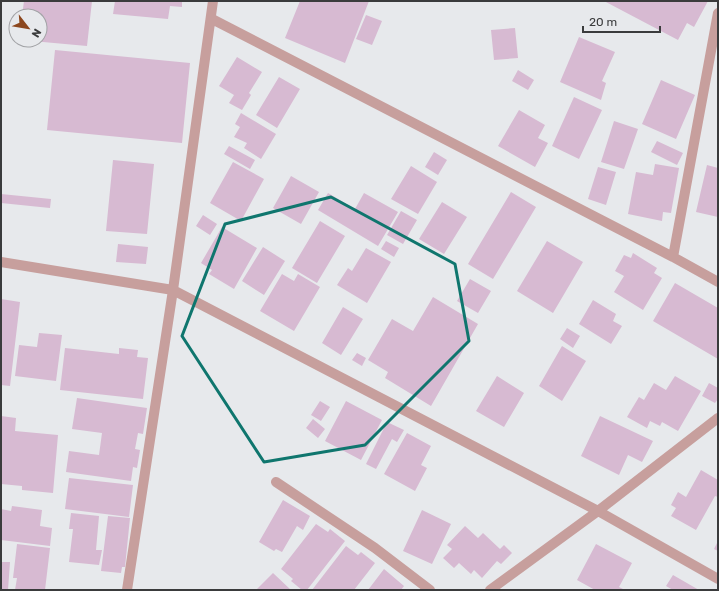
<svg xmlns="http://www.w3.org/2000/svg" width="719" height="591" viewBox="0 0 719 591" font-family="Rubik,sans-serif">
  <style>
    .building { fill: #d7bad2 }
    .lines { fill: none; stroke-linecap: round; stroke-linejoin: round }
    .minor { stroke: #c79f9d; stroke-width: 10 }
    .marked { fill: none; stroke: #0f766e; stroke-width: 3; stroke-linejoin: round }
  </style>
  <rect width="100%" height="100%" fill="#e7e9ec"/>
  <path class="building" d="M 24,1 L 92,1 L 87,46 L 32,41 L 32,40 L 40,40 L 40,16 L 22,16 Z
    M 115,1 L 182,1 L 182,7 L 170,6 L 168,19 L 113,14 Z
    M 300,1 L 369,1 L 345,63 L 285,38 Z
    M 604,1 L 708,1 L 694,27 L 687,23 L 678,40 Z
    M 366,15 L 382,21 L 372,45 L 356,39 Z
    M 515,28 L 518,58 L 494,60 L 491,30 Z
    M 579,37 L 615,52 L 602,81 L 606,83 L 601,100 L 560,82 Z
    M 55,50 L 190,63 L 182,143 L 47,130 Z
    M 237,57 L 262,72 L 249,93 L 251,95 L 242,110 L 229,103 L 234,95 L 219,86 Z
    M 518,70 L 534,80 L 528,90 L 512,81 Z
    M 279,77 L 300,89 L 277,128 L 256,115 Z
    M 661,80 L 695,95 L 676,139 L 642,124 Z
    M 574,97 L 602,110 L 579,159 L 552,146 Z
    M 519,110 L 545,125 L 538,138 L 548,143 L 535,167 L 498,146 Z
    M 241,113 L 276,134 L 261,159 L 244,148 L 247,143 L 234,137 L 240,127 L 235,124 Z
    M 614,121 L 638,129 L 624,169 L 601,162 Z
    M 657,141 L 683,153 L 677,165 L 651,152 Z
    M 229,146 L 255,160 L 250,169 L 224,154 Z
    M 434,152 L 447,160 L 438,175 L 425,167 Z
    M 113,160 L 154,164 L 147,234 L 106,231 Z
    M 233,162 L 264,179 L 241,221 L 210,203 Z
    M 655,164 L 679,168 L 671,213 L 663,212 L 662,221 L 628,214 L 636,172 L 653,175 Z
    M 707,165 L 718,168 L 718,217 L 696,212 Z
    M 411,166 L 437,182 L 418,214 L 391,199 Z
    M 598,167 L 616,172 L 606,205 L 588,199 Z
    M 291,176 L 319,192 L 301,224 L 273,208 Z
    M 511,192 L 536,207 L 493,279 L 468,264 Z
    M 328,193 L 355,209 L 364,193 L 398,212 L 378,246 L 318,210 Z
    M 1,194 L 51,199 L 50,208 L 1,203 Z
    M 442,202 L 467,217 L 444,254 L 419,239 Z
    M 401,211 L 417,220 L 403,244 L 387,235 Z
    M 203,215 L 217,224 L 210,235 L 196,226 Z
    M 320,221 L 345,236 L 317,283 L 292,268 Z
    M 222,227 L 257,248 L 234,289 L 209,274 L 212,270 L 201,263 Z
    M 386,241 L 399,248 L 394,257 L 381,249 Z
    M 547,241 L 583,262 L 553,313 L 517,291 Z
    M 118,244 L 148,247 L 146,264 L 116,262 Z
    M 263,247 L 285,261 L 264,295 L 242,281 Z
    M 366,248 L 391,262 L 367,303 L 337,285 L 348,268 L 352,271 Z
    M 633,253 L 657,268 L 654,273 L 662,278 L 643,310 L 614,292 L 624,276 L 615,271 L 624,255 L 631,258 Z
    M 282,274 L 294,281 L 298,274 L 320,287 L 294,331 L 260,311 Z
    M 470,279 L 491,291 L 478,313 L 457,301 Z
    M 675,283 L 718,308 L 718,359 L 653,321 Z
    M 433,297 L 478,324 L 431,406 L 385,378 L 388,372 L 368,360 L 392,319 L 413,331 Z
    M 1,299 L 20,302 L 10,386 L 1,385 Z
    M 593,300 L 616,314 L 613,321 L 622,326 L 611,344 L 579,324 Z
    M 343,307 L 363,319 L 341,355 L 322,343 Z
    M 567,328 L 580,336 L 573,348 L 560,339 Z
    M 39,333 L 62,335 L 56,381 L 15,376 L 19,345 L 37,347 Z
    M 562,346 L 586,361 L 562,401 L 539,386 Z
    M 65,348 L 119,354 L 119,348 L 138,350 L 137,357 L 148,358 L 143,399 L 60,390 Z
    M 357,353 L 366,358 L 362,366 L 352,360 Z
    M 497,376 L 524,393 L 504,427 L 476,411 Z
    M 675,376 L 701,391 L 678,431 L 662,422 L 660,426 L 650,421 L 647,428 L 627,417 L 639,397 L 644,400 L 654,383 L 666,390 Z
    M 709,383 L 718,388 L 718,399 L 715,403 L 702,396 Z
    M 77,398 L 147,408 L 143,434 L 138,433 L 135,449 L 140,450 L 137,468 L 133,467 L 131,481 L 66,472 L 69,451 L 99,455 L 102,433 L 72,429 Z
    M 320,401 L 330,407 L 321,421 L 311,415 Z
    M 346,401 L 382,420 L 361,460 L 325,441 Z
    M 1,416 L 16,418 L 15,431 L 58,435 L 53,493 L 22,490 L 22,486 L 1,484 Z
    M 600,416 L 653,441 L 642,462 L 628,455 L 619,475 L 581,456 Z
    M 313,419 L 325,429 L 318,438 L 306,428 Z
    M 387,422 L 404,430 L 397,442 L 392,439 L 376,469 L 366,464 Z
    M 407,433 L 431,446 L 421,465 L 427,468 L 415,491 L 384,474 Z
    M 701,470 L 718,480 L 718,497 L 715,496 L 696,530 L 671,516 L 676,508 L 671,505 L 678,492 L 686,497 Z
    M 69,478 L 133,485 L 129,517 L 65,509 Z
    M 283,500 L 310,516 L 303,530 L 297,526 L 282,552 L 276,549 L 274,551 L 259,542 Z
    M 12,506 L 42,510 L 40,526 L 52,528 L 50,546 L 1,540 L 1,509 L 11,511 Z
    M 422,510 L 451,524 L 432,564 L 403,551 Z
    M 71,513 L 99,516 L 96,550 L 102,550 L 99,565 L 69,562 L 73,529 L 69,529 Z
    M 108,516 L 130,518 L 125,567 L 122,567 L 121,573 L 101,571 Z
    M 316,524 L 328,532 L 330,529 L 345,541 L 307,590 L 302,590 L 291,581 L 293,579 L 281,569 Z
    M 465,526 L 478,538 L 483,533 L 500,549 L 504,545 L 512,553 L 501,564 L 497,561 L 482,578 L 474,570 L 471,574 L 459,563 L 454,568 L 443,558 L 452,549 L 447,545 Z
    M 718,541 L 718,551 L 714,549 Z
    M 17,544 L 50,548 L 45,590 L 15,590 L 17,578 L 13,578 Z
    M 596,544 L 632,563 L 619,587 L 623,589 L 622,590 L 595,590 L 577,580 Z
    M 346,546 L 358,555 L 361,552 L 375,563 L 354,590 L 312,590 Z
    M 1,562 L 10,562 L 8,590 L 1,590 Z
    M 384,569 L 404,586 L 401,590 L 368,590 Z
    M 273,573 L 291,590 L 256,590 Z
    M 673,575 L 699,590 L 673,590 L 666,586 Z"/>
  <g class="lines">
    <path class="minor" d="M 212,19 L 673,257 L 718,282
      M 673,257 L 718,13
      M 1,262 L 173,290 L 598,511 L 718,579
      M 276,482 L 375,548 L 430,590
      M 127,590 L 173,290 L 213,1
      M 490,590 L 598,511 L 718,418"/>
  </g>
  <path class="marked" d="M 331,197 L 455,264 L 469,341 L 365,445 L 264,462 L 182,336 L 225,224 Z"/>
  <rect width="719" height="591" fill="none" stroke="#3a3b3c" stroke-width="4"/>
  <g transform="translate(28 28) rotate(121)"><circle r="19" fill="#e7e9ec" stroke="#a2a3a6"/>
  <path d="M0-3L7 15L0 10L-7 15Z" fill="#8c471e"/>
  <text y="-6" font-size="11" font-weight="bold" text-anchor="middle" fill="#3a3b3c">N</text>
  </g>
  <path d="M583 26v6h77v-6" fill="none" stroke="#3a3b3c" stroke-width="2"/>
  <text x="589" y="26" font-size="12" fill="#3a3b3c" stroke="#e7e9ec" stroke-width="3" paint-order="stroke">20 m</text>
</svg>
